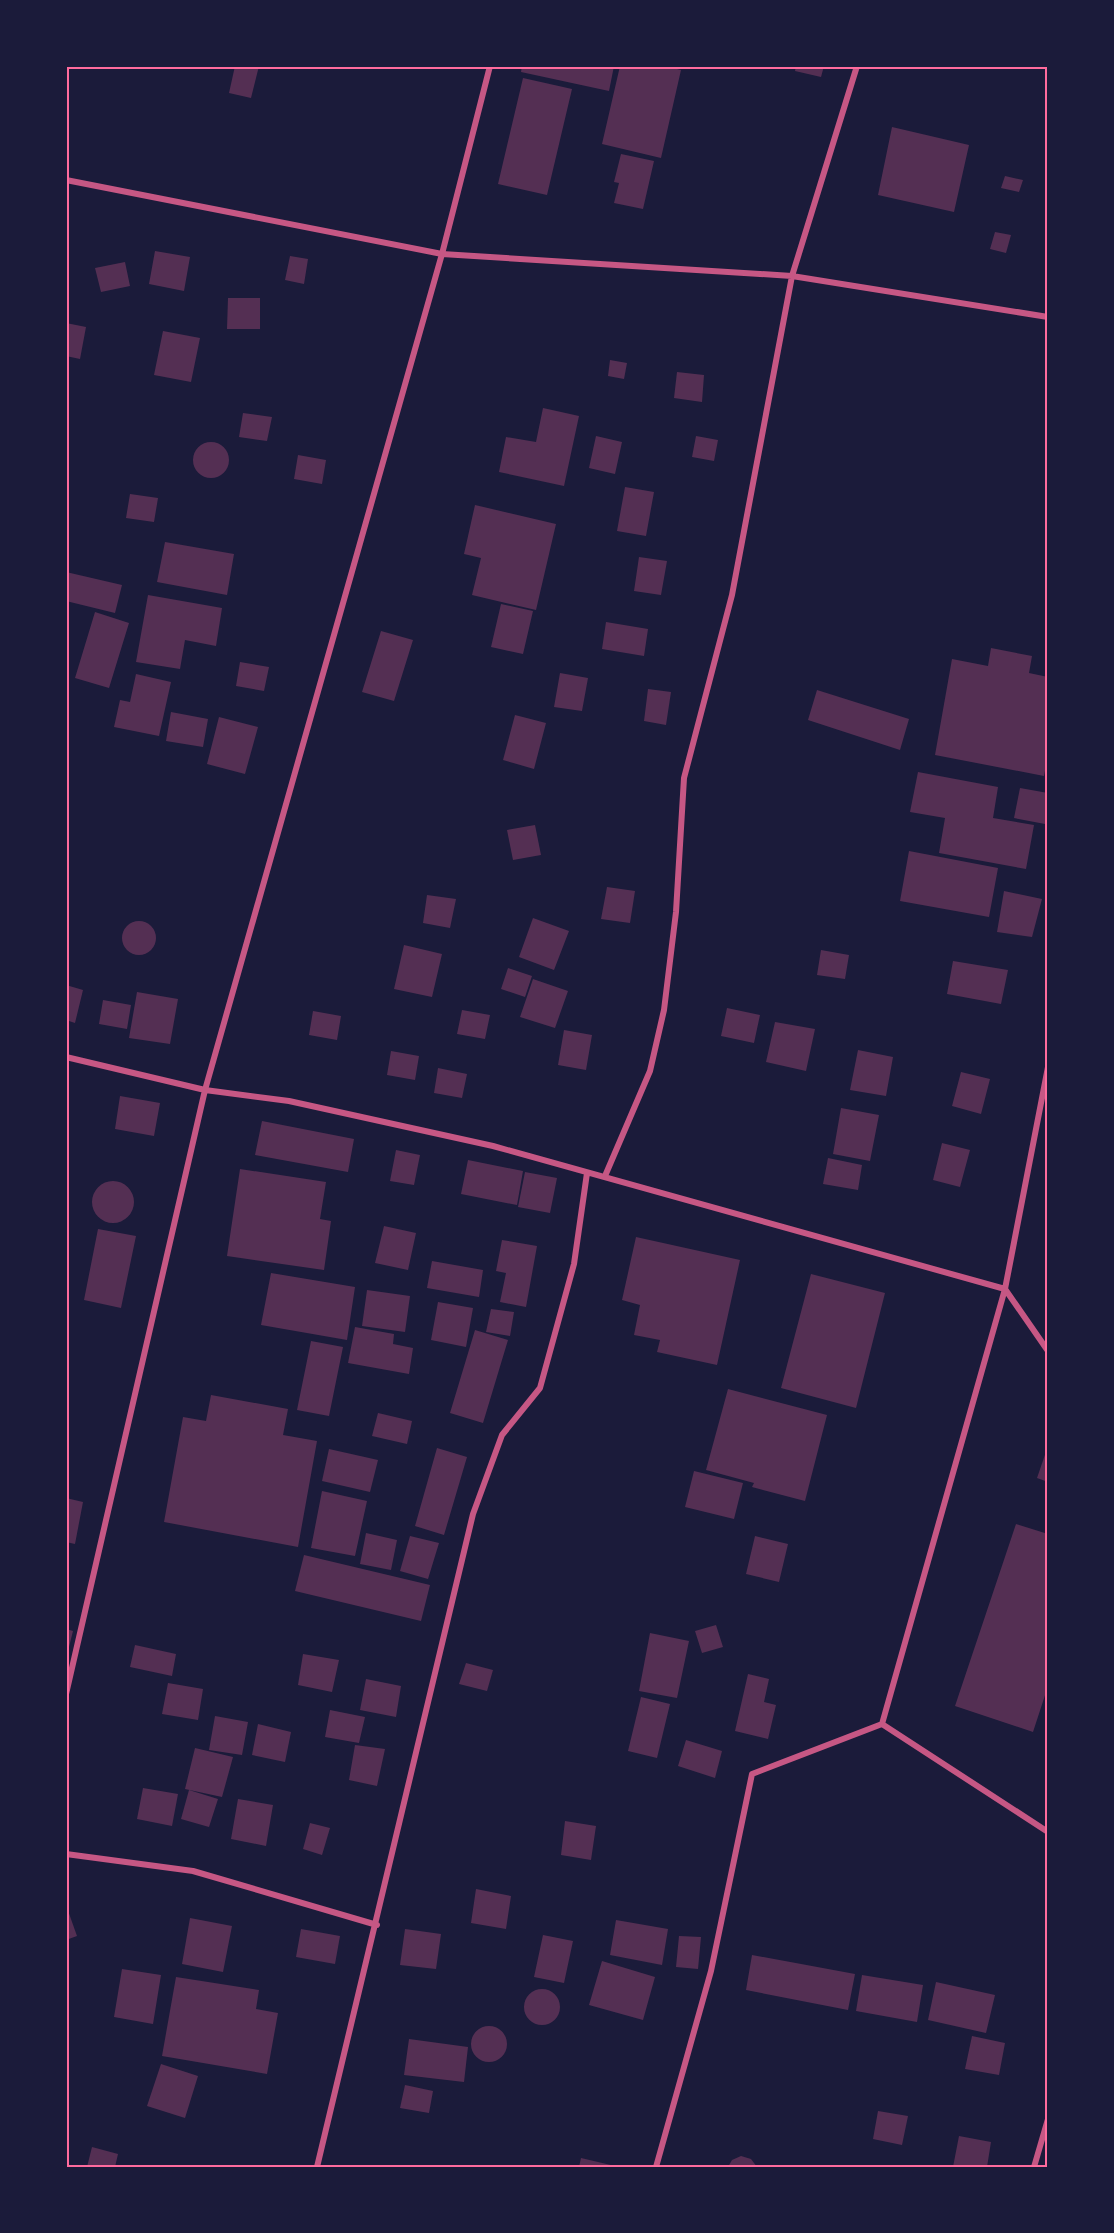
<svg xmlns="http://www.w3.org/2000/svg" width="1114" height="2233" viewBox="0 0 1114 2233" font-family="'Golos Text',sans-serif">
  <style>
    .building { fill: #542f53 }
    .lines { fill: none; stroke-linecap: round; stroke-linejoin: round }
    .minor { stroke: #c65784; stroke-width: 6 }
    .neatline { fill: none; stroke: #ff6b9d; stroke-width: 2 }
  </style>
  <rect width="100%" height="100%" fill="#1b1b3a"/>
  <path class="building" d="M 235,66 L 259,66 L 251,98 L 229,93 Z
    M 522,66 L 614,66 L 609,91 L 521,72 Z
    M 620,66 L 665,66 L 681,70 L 661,158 L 602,144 Z
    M 796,66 L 824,66 L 821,77 L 795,71 Z
    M 523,78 L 572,89 L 547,195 L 498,184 Z
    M 892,127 L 969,145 L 954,212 L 878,195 Z
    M 621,154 L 654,161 L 643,209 L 614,203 L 619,183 L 614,182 Z
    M 1005,176 L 1023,180 L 1019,192 L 1001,188 Z
    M 995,232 L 1011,235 L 1006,253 L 990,249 Z
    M 155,251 L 190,257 L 184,291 L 149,284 Z
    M 290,256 L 308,259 L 304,284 L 285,280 Z
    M 125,262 L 130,286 L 101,292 L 95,268 Z
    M 228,298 L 260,298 L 260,329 L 227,329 Z
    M 66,323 L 86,327 L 80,359 L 66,356 Z
    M 163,331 L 200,338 L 191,382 L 154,375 Z
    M 610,360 L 627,363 L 624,379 L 608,376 Z
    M 677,372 L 704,375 L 702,402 L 674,398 Z
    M 543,408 L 579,416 L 564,486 L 499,472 L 506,437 L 536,442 Z
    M 243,413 L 272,417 L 267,441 L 239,437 Z
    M 596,436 L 622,442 L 615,474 L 589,468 Z
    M 696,436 L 718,440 L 714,461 L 692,457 Z
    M193 460a18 18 0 1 1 36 0a18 18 0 1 1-36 0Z
    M 298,455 L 326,460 L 322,484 L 294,479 Z
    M 625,487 L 654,492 L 646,536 L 617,531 Z
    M 130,494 L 158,498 L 154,522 L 126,518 Z
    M 475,505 L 556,524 L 536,610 L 472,595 L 481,558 L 464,554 Z
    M 165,542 L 234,554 L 227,595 L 157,582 Z
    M 639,557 L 667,561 L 661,595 L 634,591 Z
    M 66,572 L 122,585 L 115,613 L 66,601 Z
    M 148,595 L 222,608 L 216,646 L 185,640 L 180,669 L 136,662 Z
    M 501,604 L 533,611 L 523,654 L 491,647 Z
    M 95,612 L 129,623 L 109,688 L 75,678 Z
    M 606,622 L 648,629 L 644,656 L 602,649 Z
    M 381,631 L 413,640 L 394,701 L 362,692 Z
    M 991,648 L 1032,656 L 1029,673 L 1048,677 L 1048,755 L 1044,776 L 935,755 L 952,659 L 988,666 Z
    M 240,662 L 269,667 L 264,691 L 236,686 Z
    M 560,673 L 588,678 L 582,711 L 554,707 Z
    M 136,674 L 171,682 L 159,736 L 114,727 L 120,700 L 130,702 Z
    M 648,689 L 671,692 L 666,725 L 644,721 Z
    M 817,690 L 909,719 L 900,750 L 808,720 Z
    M 171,712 L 208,719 L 203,747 L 166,741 Z
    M 515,715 L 546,723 L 534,769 L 503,760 Z
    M 219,717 L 258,727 L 245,774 L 207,764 Z
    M 918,772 L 998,787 L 993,818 L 1034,825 L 1026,869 L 939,853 L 945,818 L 910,812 Z
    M 1020,788 L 1048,793 L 1045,824 L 1014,818 Z
    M 535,825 L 541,855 L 513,860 L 507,830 Z
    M 909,851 L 998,868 L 989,917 L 900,901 Z
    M 607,887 L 635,891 L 630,923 L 601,919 Z
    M 1004,891 L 1042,899 L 1032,937 L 997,932 Z
    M 427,895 L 456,899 L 450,928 L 423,923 Z
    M 533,918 L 569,931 L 554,970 L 519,957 Z
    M122 938a17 17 0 1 1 34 0a17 17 0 1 1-34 0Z
    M 404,945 L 442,954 L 432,997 L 394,989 Z
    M 821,950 L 849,955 L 845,979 L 817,975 Z
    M 953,961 L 1008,970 L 1001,1004 L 947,994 Z
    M 508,968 L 532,976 L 525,997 L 501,989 Z
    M 533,979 L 568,991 L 555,1028 L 520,1017 Z
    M 66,985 L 83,990 L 75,1023 L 66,1020 Z
    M 137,992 L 178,999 L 170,1044 L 129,1038 Z
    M 103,1000 L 131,1005 L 127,1029 L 99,1024 Z
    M 727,1008 L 760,1015 L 754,1043 L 721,1036 Z
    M 462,1010 L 490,1015 L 485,1039 L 457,1034 Z
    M 313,1011 L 341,1016 L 337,1040 L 309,1035 Z
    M 775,1022 L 815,1029 L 806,1071 L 766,1062 Z
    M 564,1030 L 592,1035 L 586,1070 L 558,1065 Z
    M 858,1050 L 893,1057 L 886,1096 L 850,1090 Z
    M 391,1051 L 419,1056 L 415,1080 L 387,1075 Z
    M 438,1068 L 467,1074 L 462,1098 L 434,1093 Z
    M 961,1072 L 990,1079 L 981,1114 L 952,1106 Z
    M 120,1096 L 160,1103 L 154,1136 L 115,1129 Z
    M 841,1108 L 879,1115 L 870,1161 L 833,1154 Z
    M 262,1121 L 354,1139 L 348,1172 L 255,1155 Z
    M 942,1143 L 970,1150 L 960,1187 L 933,1180 Z
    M 396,1150 L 420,1155 L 414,1185 L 390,1181 Z
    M 828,1158 L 862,1165 L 858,1190 L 823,1184 Z
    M 468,1160 L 523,1171 L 517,1205 L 461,1194 Z
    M 240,1169 L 326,1182 L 320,1219 L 331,1221 L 324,1270 L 227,1256 Z
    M 525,1172 L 557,1178 L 550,1213 L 518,1207 Z
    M92 1202a21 21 0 1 1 42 0a21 21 0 1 1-42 0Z
    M 384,1226 L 416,1233 L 408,1270 L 375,1263 Z
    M 98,1229 L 136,1236 L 121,1308 L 84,1300 Z
    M 636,1237 L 740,1260 L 717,1365 L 657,1352 L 660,1340 L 634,1335 L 640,1305 L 622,1300 Z
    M 502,1240 L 537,1246 L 526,1307 L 500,1302 L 506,1273 L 496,1271 Z
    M 432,1261 L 483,1270 L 479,1297 L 427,1288 Z
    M 271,1273 L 355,1287 L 347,1340 L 261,1325 Z
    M 811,1274 L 885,1293 L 856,1408 L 781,1388 Z
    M 367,1290 L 410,1296 L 405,1332 L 362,1326 Z
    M 438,1302 L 473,1308 L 466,1347 L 431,1340 Z
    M 491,1309 L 514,1312 L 510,1336 L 486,1332 Z
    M 355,1327 L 394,1334 L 393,1344 L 413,1348 L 409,1374 L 348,1363 Z
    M 475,1330 L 508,1340 L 483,1423 L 450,1413 Z
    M 311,1341 L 343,1347 L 329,1416 L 297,1410 Z
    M 728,1389 L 827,1415 L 805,1501 L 752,1487 L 754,1483 L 706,1470 Z
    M 211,1395 L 288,1409 L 283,1435 L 317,1441 L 298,1547 L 164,1522 L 183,1417 L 206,1421 Z
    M 378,1413 L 412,1421 L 407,1444 L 372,1436 Z
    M 1048,1446 L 1048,1482 L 1037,1478 Z
    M 437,1448 L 467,1457 L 444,1535 L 415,1526 Z
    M 329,1449 L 378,1460 L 370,1492 L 322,1481 Z
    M 694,1471 L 743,1483 L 734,1519 L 685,1507 Z
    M 322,1491 L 367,1501 L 355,1556 L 311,1548 Z
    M 66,1498 L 83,1502 L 75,1544 L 66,1542 Z
    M 1016,1524 L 1048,1534 L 1048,1686 L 1033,1732 L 955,1706 Z
    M 366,1533 L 397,1540 L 391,1570 L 360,1564 Z
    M 410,1536 L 439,1543 L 428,1579 L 400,1571 Z
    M 755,1536 L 788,1544 L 779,1582 L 746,1574 Z
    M 304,1555 L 430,1585 L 421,1621 L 295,1591 Z
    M 716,1625 L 723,1647 L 702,1653 L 695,1631 Z
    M 66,1629 L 73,1631 L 67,1655 L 66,1655 Z
    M 650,1633 L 689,1641 L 677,1698 L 639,1691 Z
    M 135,1645 L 176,1654 L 172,1676 L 130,1667 Z
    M 303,1654 L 339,1660 L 332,1692 L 298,1685 Z
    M 466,1663 L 493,1670 L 487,1691 L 459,1684 Z
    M 748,1674 L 769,1679 L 764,1702 L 776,1705 L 768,1739 L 735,1731 Z
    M 366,1679 L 401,1686 L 396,1717 L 360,1710 Z
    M 168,1683 L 203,1689 L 198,1720 L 162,1714 Z
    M 641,1697 L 670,1704 L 657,1758 L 628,1751 Z
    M 330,1710 L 365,1717 L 359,1743 L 325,1737 Z
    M 215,1716 L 248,1722 L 242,1755 L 209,1750 Z
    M 258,1724 L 291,1732 L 285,1762 L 252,1755 Z
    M 686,1740 L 722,1751 L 715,1778 L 678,1766 Z
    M 355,1745 L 385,1749 L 377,1786 L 349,1780 Z
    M 195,1748 L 233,1757 L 222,1797 L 185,1789 Z
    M 143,1788 L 178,1794 L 172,1826 L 137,1819 Z
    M 189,1790 L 218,1799 L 209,1827 L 181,1819 Z
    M 238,1799 L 273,1805 L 266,1846 L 231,1839 Z
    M 565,1821 L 596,1826 L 591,1860 L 561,1855 Z
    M 310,1823 L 330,1828 L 322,1855 L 303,1849 Z
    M 476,1889 L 511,1896 L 506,1929 L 471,1923 Z
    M 66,1905 L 77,1936 L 66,1940 Z
    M 190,1918 L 232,1926 L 223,1972 L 182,1964 Z
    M 616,1920 L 668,1929 L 662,1965 L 610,1955 Z
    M 301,1929 L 340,1936 L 335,1964 L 296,1957 Z
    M 405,1929 L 441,1934 L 436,1969 L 400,1965 Z
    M 543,1935 L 573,1941 L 564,1983 L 534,1977 Z
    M 679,1936 L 701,1937 L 698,1969 L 676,1967 Z
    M 752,1955 L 855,1974 L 848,2010 L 746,1990 Z
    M 602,1961 L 655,1977 L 643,2020 L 589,2005 Z
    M 122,1969 L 161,1975 L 153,2024 L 114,2017 Z
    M 862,1975 L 923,1985 L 917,2022 L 856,2011 Z
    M 176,1977 L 259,1990 L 256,2009 L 278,2013 L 267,2074 L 162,2056 Z
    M 936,1982 L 995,1995 L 986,2033 L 928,2020 Z
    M524 2007a18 18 0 1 1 36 0a18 18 0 1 1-36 0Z
    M471 2044a18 18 0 1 1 36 0a18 18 0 1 1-36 0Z
    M 972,2036 L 1005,2043 L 999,2075 L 965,2069 Z
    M 409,2039 L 468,2047 L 464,2082 L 404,2075 Z
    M 161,2064 L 198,2076 L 185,2118 L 147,2106 Z
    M 405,2085 L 433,2091 L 429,2113 L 400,2108 Z
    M 878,2111 L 908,2116 L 902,2145 L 873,2139 Z
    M 959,2136 L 991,2142 L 987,2167 L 953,2167 Z
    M 92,2147 L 118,2154 L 115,2167 L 87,2167 Z
    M 741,2156 L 751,2159 L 757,2167 L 728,2167 L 732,2160 Z
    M 581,2158 L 615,2166 L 615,2167 L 579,2167 Z"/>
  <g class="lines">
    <path class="minor" d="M 66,180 L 442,254 L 792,276 L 1048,317
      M 66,1057 L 205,1090 L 289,1101 L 493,1146 L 1005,1289 L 1048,1351
      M 1048,1067 L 1005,1289 L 882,1724 L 1048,1832
      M 605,1176 L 650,1071 L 664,1010 L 676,912 L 684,778 L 732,595 L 792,276 L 857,66
      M 66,1694 L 205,1090 L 442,254 L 490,66
      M 66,1854 L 193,1871 L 377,1925
      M 317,2167 L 473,1514 L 502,1435 L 540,1388 L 574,1264 L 587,1173
      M 656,2167 L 711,1971 L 752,1774 L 882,1724
      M 1034,2167 L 1048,2119"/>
  </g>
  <rect width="1114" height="2233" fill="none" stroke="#1b1b3a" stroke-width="135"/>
  <rect x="68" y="68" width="978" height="2098" class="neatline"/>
</svg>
